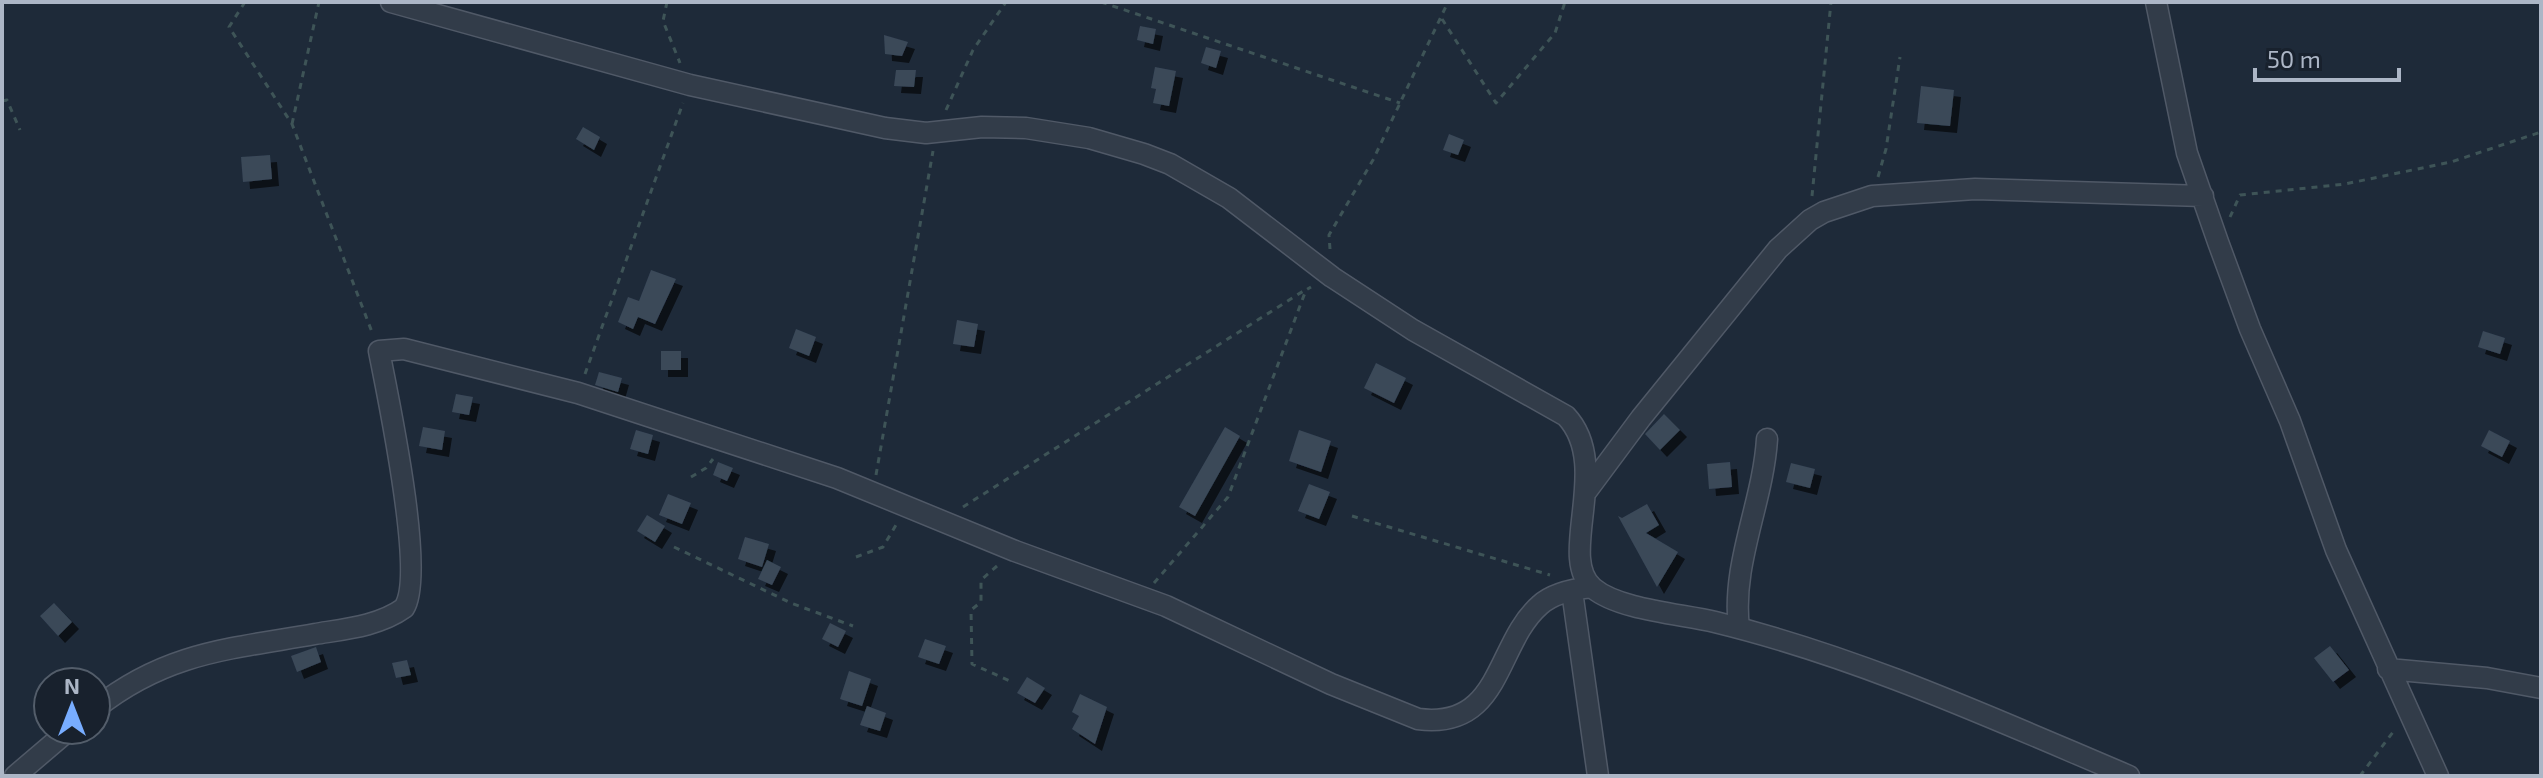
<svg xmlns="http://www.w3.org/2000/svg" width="2543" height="778" viewBox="0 0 2543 778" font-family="'Exo 2',sans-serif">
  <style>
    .building { fill: #3a4859; filter: url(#shadow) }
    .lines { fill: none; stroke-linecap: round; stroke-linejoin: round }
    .minor-casing { stroke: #505967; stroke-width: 23 }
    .path { stroke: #3e5457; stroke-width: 3; stroke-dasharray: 6 6; stroke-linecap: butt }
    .minor { stroke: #323c49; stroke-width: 20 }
  </style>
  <defs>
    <filter id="shadow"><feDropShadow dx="7" dy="7" stdDeviation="0" flood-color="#0009"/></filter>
  </defs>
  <rect width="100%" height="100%" fill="#1e2a39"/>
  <path class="building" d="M 1140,26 L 1156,29 L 1153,44 L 1137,40 Z
    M 884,35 L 908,42 L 902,56 L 885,54 Z
    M 1206,47 L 1221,51 L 1216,68 L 1201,63 Z
    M 1155,67 L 1176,71 L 1169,106 L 1153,103 L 1156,89 L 1151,88 Z
    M 896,70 L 916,70 L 914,87 L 894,86 Z
    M 1921,86 L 1954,90 L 1950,126 L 1917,123 Z
    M 583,127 L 600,137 L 594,150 L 576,139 Z
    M 1449,134 L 1464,140 L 1458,155 L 1443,150 Z
    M 270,155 L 272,179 L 243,182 L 241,157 Z
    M 651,270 L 676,279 L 655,324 L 638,317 L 633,329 L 618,322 L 628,297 L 639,301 Z
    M 957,320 L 978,324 L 974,347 L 953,344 Z
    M 796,329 L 816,337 L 809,356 L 789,348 Z
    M 2483,331 L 2505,338 L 2500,354 L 2478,347 Z
    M 661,351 L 681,351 L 681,370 L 661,370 Z
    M 1376,363 L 1406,378 L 1394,403 L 1364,388 Z
    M 599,372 L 622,378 L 618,392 L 595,385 Z
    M 456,394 L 473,397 L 469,415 L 452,412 Z
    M 1664,414 L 1680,430 L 1660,450 L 1645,434 Z
    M 423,427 L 445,431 L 442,450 L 419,446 Z
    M 1225,427 L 1240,436 L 1195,516 L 1179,507 Z
    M 636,430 L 653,435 L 648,454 L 630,449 Z
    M 1299,430 L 1331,441 L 1321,472 L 1289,461 Z
    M 2489,430 L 2510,441 L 2502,457 L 2481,446 Z
    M 718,462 L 733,468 L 727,481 L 713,475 Z
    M 1730,462 L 1732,487 L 1709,489 L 1707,464 Z
    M 1791,463 L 1815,469 L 1810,488 L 1786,482 Z
    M 1309,484 L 1330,492 L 1319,519 L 1298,511 Z
    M 668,494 L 691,503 L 682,524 L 659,515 Z
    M 1647,504 L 1659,525 L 1646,533 L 1678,552 L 1657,587 L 1618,516 L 1622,518 Z
    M 647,515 L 665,526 L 655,542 L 637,531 Z
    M 745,537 L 769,544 L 762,567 L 738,559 Z
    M 767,560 L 781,567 L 772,585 L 758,579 Z
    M 54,603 L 72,622 L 58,636 L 40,616 Z
    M 830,623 L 846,631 L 838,647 L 822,639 Z
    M 925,639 L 946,646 L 939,664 L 918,657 Z
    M 2330,646 L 2349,670 L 2333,682 L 2314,658 Z
    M 316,647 L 321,662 L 297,672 L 291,656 Z
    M 407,660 L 411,675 L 396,678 L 392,663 Z
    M 849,671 L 871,679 L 862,706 L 840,699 Z
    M 1027,677 L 1045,688 L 1035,703 L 1017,693 Z
    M 1080,694 L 1107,707 L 1095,744 L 1072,729 L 1079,716 L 1072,712 Z
    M 867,706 L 886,713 L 880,731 L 860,725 Z"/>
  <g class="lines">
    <defs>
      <path id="minor" d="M 391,2 L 690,85 L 885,128 L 926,133 L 982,127 L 1026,128 L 1089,138 L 1144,154 L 1170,164 L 1229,198 L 1332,277 L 1413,330 L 1566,416 C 1613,466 1556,557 1593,588 C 1619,610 1682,614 1715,622 C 1859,657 1994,719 2129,776
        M 2156,2 L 2187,153 L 2218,242 L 2250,329 L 2290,421 L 2336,550 L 2438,776
        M 1586,492 L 1641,418 L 1778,249 L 1810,220 L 1824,212 L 1872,196 L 1975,189 L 2203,196
        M 1572,591 L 1598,776
        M 1739,628 C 1731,564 1763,503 1767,439
        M 2388,669 L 2487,678 L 2541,688
        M 96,708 C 167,652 230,649 315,634 C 345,629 379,626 404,608 C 426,575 388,397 379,351 L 404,349 L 578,393 L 837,478 L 1015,551 L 1166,606 L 1331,684 L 1418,719 C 1502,730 1495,644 1540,605 C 1553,593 1574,589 1592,587
        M 15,776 L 69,730"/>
    </defs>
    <use href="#minor" class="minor-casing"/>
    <path class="path" d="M 245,2 L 229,27 L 292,124 L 372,332
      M 667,2 L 663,21 L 680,63
      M 1101,2 L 1400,103
      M 1442,19 L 1496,103 L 1555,33 L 1565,2
      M 2,101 L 7,100 L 20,130
      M 946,110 L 973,50 L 1006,2
      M 292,124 L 319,2
      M 1878,177 L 1886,149 L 1900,57
      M 1812,196 L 1831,2
      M 2230,217 L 2240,195 L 2345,184 L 2451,162 L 2541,132
      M 1330,249 L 1329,235 L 1373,160 L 1448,2
      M 585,374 L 683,103
      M 876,475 L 933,151
      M 691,477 L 706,468 L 713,459
      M 963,507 L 1305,290
      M 1352,516 L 1550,575
      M 674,547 L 791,603 L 853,626
      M 856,557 L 883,547 L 896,525
      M 997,566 L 981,580 L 981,602 L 971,610 L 972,664 L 1010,681
      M 1154,583 L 1228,497 L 1306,290 L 1311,287
      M 2360,776 L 2396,728"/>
    <use href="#minor" class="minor"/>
  </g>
  <rect width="2543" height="778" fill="none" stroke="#acb6c6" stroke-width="8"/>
  <g transform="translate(72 706)"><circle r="38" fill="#18212d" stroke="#535d6a" stroke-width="2"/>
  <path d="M0-6L14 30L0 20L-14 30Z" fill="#78adff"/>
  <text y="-12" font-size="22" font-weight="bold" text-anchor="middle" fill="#acb6c6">N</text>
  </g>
  <path d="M2255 68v12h144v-12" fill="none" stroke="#acb6c6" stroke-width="4"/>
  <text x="2267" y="68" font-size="24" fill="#acb6c6" stroke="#18212d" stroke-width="6" paint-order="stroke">50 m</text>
</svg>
